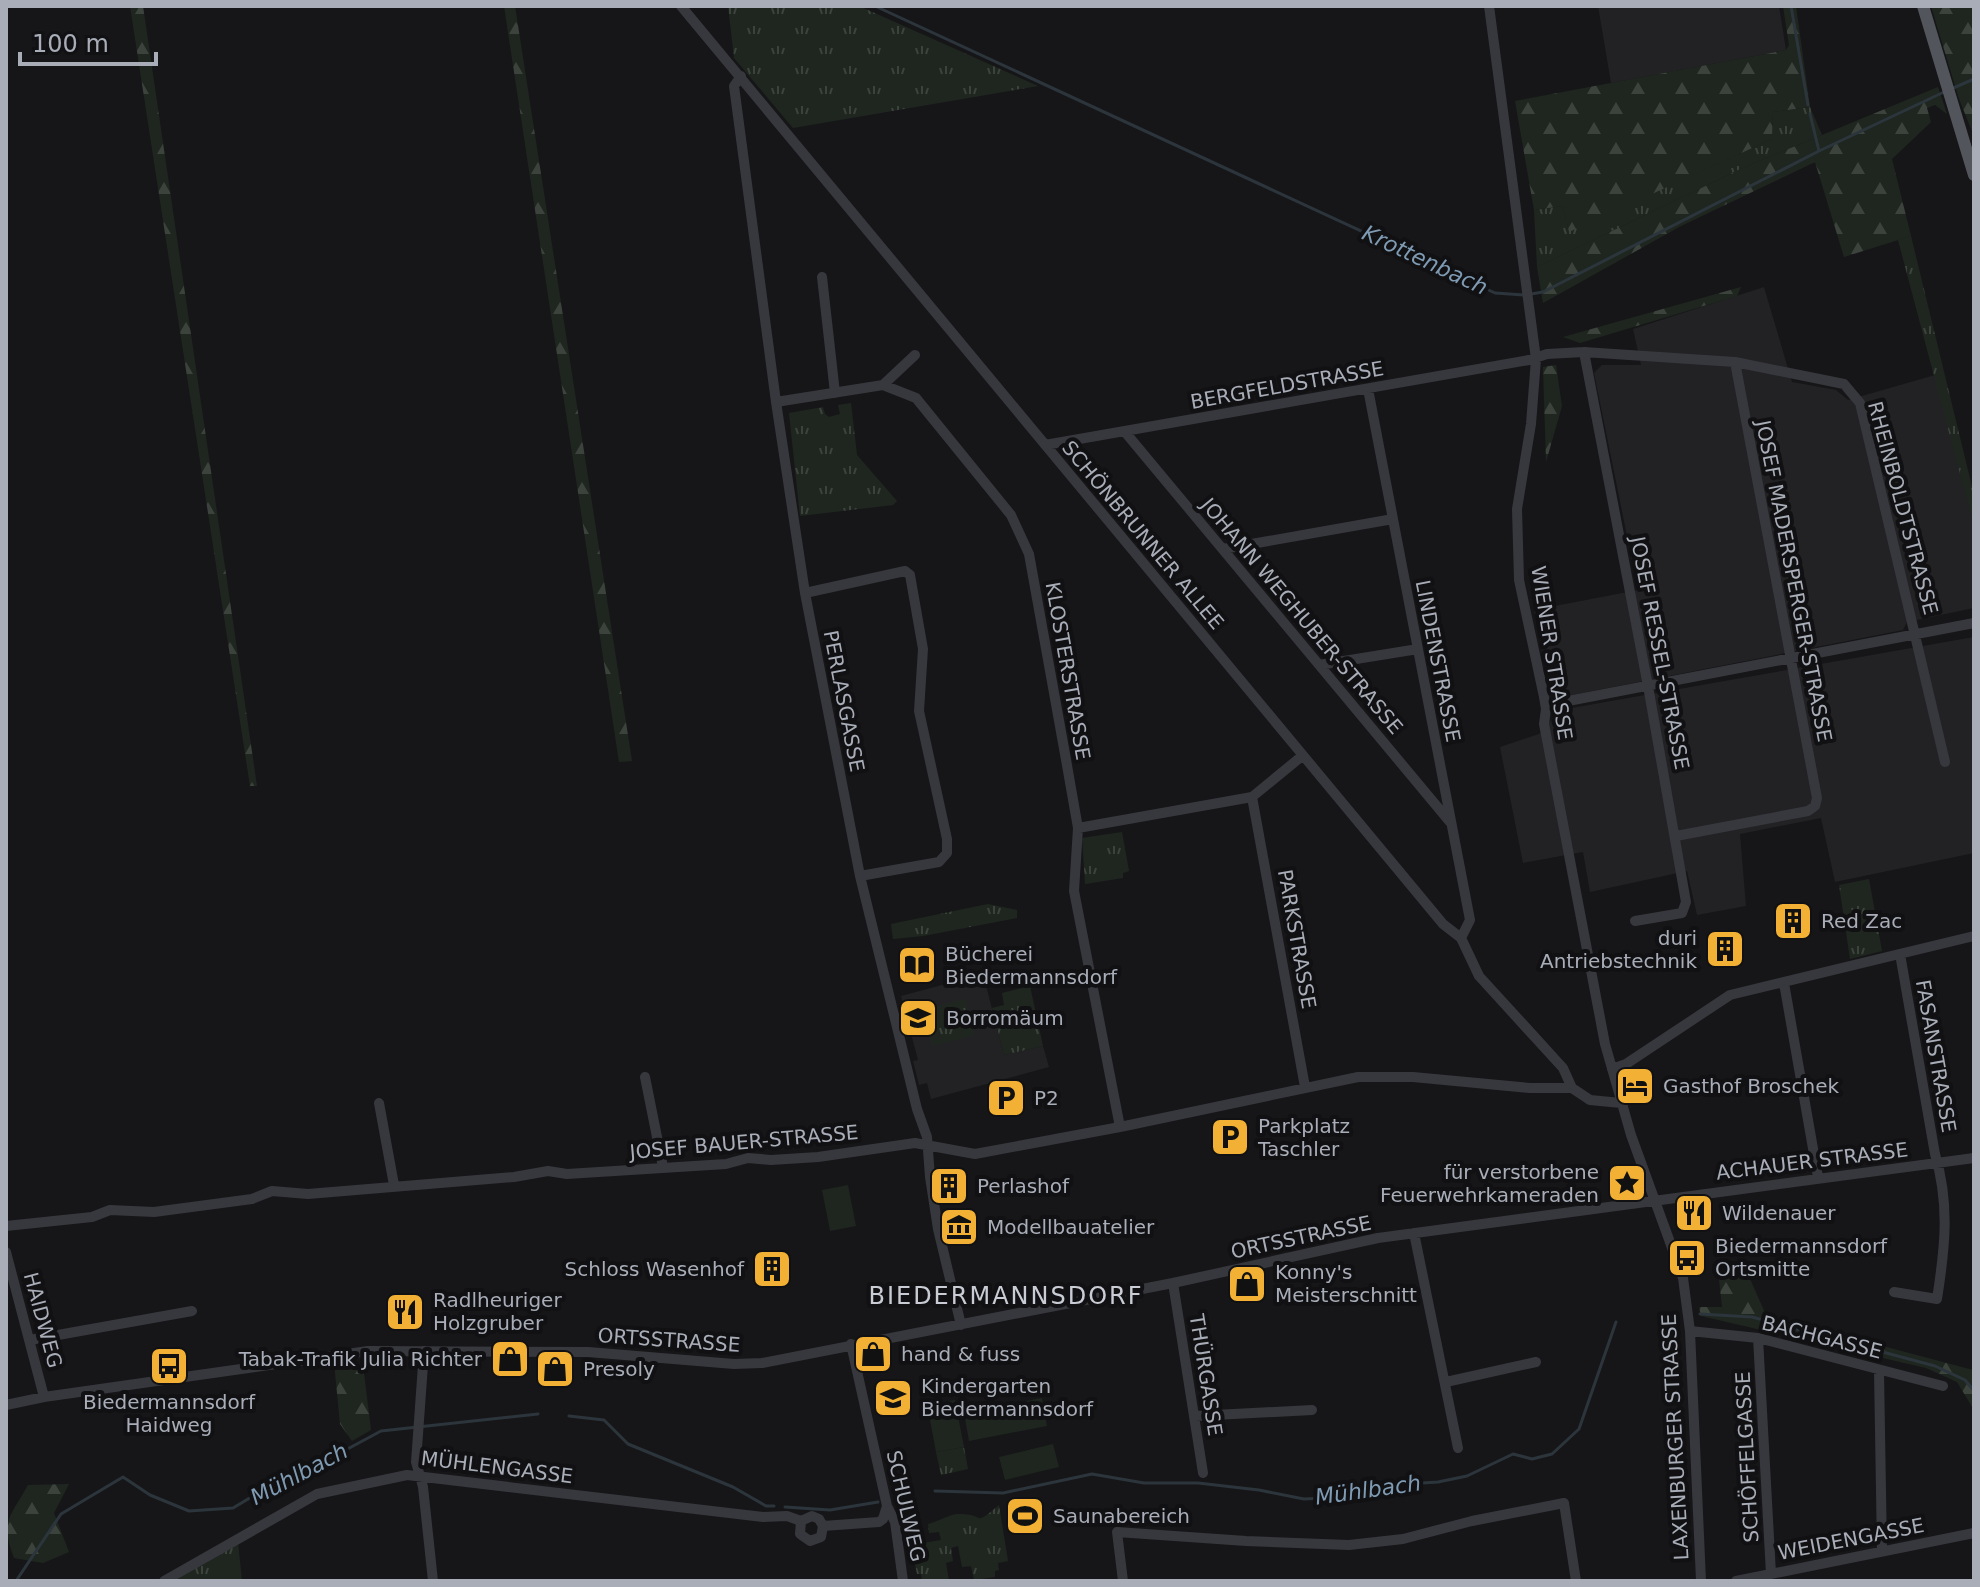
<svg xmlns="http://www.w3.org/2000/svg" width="1980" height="1587" viewBox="0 0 1980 1587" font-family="'DejaVu Sans',sans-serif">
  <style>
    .built { fill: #222225 }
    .grass { fill: url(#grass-tufts) }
    .forest { fill: url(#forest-firs) }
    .pitch { fill: #1e261f }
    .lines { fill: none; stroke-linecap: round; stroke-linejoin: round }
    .stream { stroke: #2c353c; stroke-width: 3 }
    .minor { stroke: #37383d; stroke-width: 10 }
    .major { stroke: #53555c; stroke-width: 12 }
    .labels { text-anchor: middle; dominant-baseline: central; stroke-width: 8; stroke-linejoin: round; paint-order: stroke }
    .street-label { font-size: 20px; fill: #a8adb8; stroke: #111113 }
    .poi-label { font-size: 20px; fill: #a8adb8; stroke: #111113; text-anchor: start }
    .water-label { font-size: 22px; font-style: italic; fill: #7f9bb3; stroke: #111113 }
    .quarter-label { font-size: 24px; letter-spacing: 2px; fill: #c9ccd4; stroke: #111113 }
  </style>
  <defs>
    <pattern id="grass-tufts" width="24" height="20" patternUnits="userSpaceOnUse" patternTransform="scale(2)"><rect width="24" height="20" fill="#1e261f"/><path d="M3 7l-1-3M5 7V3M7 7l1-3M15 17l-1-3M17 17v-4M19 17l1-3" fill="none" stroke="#3c433d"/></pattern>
    <pattern id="forest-firs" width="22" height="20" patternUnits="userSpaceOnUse" patternTransform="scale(2)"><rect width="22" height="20" fill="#1e261f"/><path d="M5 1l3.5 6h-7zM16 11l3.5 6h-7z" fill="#3c433d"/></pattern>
  </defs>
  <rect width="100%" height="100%" fill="#161618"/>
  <path class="built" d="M 1598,6 L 1779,6 L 1786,50 L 1611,83 Z
    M 1764,287 L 1792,382 L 1836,390 L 1848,400 L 1935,375 L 1974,527 L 1974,608 L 1907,622 L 1903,630 L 1562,697 L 1551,691 L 1534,610 L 1638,590 L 1594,373 L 1602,365 L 1641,365 L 1633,329 Z
    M 1974,637 L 1974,853 L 1835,882 L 1821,818 L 1740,834 L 1746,906 L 1697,915 L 1687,871 L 1590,892 L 1583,852 L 1523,863 L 1500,747 L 1539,734 L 1560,710 Z
    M 983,974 L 1004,1055 L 1043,1046 L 1049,1067 L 931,1099 L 927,1083 L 919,1085 L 913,1061 L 918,1060 L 901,996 Z"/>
  <path class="grass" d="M 728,6 L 859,6 L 1038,86 L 793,128 L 734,58 Z
    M 1810,107 L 1822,135 L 1747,166 L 1537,267 L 1534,210 L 1563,206 L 1569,231 L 1772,139 L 1773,112 Z
    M 1911,236 L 1974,495 L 1974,527 L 1898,240 Z
    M 851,403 L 857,455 L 897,501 L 893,505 L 800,516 L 789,413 L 823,407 L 825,414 L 829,417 L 840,414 L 838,405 Z
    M 1122,832 L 1129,871 L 1123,873 L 1123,878 L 1085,884 L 1082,838 Z
    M 1869,879 L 1882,951 L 1850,959 L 1839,885 Z
    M 988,904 L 1017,910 L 1017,918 L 923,936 L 893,939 L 891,924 Z
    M 1030,986 L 1043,1046 L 1004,1055 L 992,1008 L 1004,1005 L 1002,993 Z
    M 965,999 L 974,1035 L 932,1046 L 927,1028 L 932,1026 L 928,1009 Z
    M 964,1447 L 968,1469 L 941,1475 L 936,1452 Z
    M 999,1505 L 1008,1561 L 998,1563 L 999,1570 L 995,1571 L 995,1577 L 974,1580 L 971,1566 L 962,1567 L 958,1546 L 951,1548 L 953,1561 L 946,1563 L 949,1581 L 922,1581 L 921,1574 L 917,1574 L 911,1545 L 941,1540 L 939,1532 L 929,1533 L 928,1524 C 938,1522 949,1514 959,1514 C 988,1514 971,1528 999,1505 Z
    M 238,1542 L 242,1581 L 174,1581 Z"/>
  <path class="forest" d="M 130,6 L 143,6 L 257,786 L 250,786 Z
    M 504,6 L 515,6 L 632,761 L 619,762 Z
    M 1783,6 L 1796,6 L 1810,107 L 1773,112 L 1772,139 L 1569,232 L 1563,206 L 1534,210 L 1515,101 L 1786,50 L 1789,45 Z
    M 1931,6 L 1974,6 L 1974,136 L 1959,99 Z
    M 1938,87 L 1947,114 L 1935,105 L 1927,108 L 1931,122 L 1892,159 L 1911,236 L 1844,257 L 1815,162 L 1681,226 L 1543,303 L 1537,267 L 1747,166 Z
    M 1741,287 L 1737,296 L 1580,343 L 1563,337 Z
    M 1556,365 L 1562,406 L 1546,462 L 1543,367 Z
    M 1718,1270 L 1750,1279 L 1766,1315 L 1973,1370 L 1974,1410 L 1957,1382 L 1926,1368 L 1701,1316 L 1699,1307 L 1722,1307 Z
    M 334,1362 L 363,1365 L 371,1430 L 352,1441 L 340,1424 Z
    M 69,1484 L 54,1513 L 69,1552 L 43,1563 L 14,1558 C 0,1520 10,1518 28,1485 Z"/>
  <path class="pitch" d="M 848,1185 L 856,1226 L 830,1231 L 822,1190 Z
    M 1042,1398 L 1047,1426 L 969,1441 L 964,1413 Z
    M 955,1400 L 964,1447 L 936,1452 L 927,1404 Z
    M 1053,1444 L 1059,1467 L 1005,1480 L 999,1457 Z"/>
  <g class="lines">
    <path class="stream" d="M 875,6 L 1495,293 L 1524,295
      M 1791,6 L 1808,105
      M 1951,89 L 1974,79
      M 1810,114 L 1819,151
      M 1531,294 L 1543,292 L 1819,151 L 1944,92
      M 1700,1314 L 1752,1317 L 1935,1366 L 1965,1380 L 1974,1391
      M 569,1416 L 604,1420 L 628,1444 L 733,1487 L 766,1506 L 774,1506
      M 935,1491 L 1003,1493 L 1092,1474 L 1144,1483 L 1198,1483 L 1259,1490 L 1304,1499 L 1343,1497 L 1391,1485 L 1438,1482 L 1467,1476 L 1513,1454 L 1532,1459 L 1552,1454 L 1579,1429 L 1616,1322
      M 785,1507 L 830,1510 L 878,1502
      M 16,1581 L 61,1514 L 123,1477 L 150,1495 L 189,1511 L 233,1508 L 270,1486 L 314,1467 L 381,1431 L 538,1414"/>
    <path class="minor" d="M 681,6 L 1443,924 L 1461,938 L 1479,976 L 1563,1068 L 1572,1088
      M 1489,6 L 1536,359 L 1531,424 L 1517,509 L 1519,580 L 1544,697 L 1546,709 L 1544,724 L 1605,1044 L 1631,1135 L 1683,1278 L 1690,1331 L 1701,1581
      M 741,76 L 734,86 L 776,402 L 805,593 L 860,876 L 917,1109 L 927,1137 L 930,1177 L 938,1229 L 961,1325
      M 822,277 L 835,393
      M 1584,352 L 1648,686 L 1686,902 L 1682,913 L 1635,921
      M 883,385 L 915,355
      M 1368,389 L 1470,920 L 1461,938
      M 776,402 L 883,385 L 916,398 L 1011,515 L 1029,554 L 1065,754 L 1078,828 L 1074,891 L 1120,1127
      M 1125,432 L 1450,822
      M 1045,445 L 1529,360 L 1547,354 L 1584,352 L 1735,362 L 1844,384 L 1860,403 L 1945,762
      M 1223,549 L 1393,519
      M 805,593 L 905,571 L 910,575 L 923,649 L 919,711 L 947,839 L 947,853 L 939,862 L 860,876
      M 1319,665 L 1418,649
      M 1546,709 L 1568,701 L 1974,623
      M 1252,797 L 1305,1087
      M 1078,828 L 1252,797 L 1302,756
      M 1676,836 L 1808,811 L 1815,806 L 1817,798 L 1735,362
      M 1784,983 L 1818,1177
      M 1612,1069 L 1626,1064 L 1730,995 L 1974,936
      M 645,1077 L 663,1167
      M 379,1103 L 394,1185
      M 6,1226 L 92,1217 L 110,1210 L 154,1212 L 252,1199 L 272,1191 L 308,1194 L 514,1177 L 548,1171 L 567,1174 L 726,1164 L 748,1158 L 771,1160 L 818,1157 L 915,1143 L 975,1154 L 1120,1127 L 1358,1077 L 1413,1077 L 1530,1088 L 1572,1088 L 1590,1100 L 1621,1103
      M 1414,1233 L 1458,1448
      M 6,1252 L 44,1397
      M 1173,1283 L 1203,1473
      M 1894,1292 L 1937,1299 C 1945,1248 1950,1205 1935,1154 L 1900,954
      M 1690,1331 L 1758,1338 L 1943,1386
      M 1758,1338 L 1771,1574
      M 30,1340 L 192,1311
      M 851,1344 L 887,1506 L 895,1522 L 903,1581
      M 424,1351 L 416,1462 L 423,1487 L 433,1581
      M 1879,1371 L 1882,1551
      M 1446,1382 L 1536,1362
      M 6,1405 L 44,1397 L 368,1351 L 588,1352 L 734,1364 L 762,1363 L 1173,1283 L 1378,1238 L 1974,1158
      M 1195,1416 L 1312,1410
      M 801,1521 L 800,1534 L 810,1541 L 821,1537 L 823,1526
      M 801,1521 L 812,1516 L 819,1519 L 823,1526
      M 823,1526 L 879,1522 L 883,1519 L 887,1506
      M 164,1581 L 317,1494 L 407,1475 L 763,1517 L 787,1516 L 801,1521
      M 1123,1581 L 1117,1532 L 1246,1541 L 1349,1545 L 1403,1539 L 1472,1521 L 1564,1503 L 1576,1581
      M 1736,1581 L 1974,1533"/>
    <path class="major" d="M 1923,6 L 1974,175"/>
  </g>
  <defs>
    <symbol id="building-square" viewBox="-11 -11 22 22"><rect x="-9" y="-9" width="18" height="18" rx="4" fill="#f2b134" stroke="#111113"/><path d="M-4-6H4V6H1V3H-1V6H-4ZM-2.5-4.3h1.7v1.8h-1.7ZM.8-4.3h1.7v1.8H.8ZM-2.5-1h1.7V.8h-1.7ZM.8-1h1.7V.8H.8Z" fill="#111"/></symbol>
    <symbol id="library-square" viewBox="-11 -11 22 22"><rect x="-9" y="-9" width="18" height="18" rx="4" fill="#f2b134" stroke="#111113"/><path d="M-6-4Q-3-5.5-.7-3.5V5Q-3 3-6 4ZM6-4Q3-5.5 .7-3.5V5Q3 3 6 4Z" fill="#111"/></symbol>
    <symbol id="school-square" viewBox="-11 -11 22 22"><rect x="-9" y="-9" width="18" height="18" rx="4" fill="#f2b134" stroke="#111113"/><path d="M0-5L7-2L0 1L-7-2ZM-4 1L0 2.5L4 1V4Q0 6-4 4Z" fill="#111"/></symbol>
    <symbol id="hotel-square" viewBox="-11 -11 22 22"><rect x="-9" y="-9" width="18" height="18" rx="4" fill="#f2b134" stroke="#111113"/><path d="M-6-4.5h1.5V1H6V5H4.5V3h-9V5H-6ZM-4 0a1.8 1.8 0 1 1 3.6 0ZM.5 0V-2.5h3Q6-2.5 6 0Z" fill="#111"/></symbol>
    <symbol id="parking-square" viewBox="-11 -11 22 22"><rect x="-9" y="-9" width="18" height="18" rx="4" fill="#f2b134" stroke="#111113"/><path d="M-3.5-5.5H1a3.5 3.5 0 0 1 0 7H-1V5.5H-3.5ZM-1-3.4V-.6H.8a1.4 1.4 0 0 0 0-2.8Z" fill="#111"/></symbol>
    <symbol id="sight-square" viewBox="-11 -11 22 22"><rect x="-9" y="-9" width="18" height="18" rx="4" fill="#f2b134" stroke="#111113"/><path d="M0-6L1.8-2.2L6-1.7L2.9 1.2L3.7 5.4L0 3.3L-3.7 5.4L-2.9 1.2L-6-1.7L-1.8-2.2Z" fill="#111"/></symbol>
    <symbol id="restaurant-square" viewBox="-11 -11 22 22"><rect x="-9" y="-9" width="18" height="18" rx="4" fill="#f2b134" stroke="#111113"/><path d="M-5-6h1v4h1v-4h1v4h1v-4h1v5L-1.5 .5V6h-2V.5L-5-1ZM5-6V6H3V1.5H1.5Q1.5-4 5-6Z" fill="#111"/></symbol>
    <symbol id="museum-square" viewBox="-11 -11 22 22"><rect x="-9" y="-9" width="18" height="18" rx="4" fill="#f2b134" stroke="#111113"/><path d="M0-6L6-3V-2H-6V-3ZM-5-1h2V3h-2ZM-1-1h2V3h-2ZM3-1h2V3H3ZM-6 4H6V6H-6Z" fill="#111"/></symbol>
    <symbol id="bus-square" viewBox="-11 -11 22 22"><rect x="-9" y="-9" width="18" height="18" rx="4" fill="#f2b134" stroke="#111113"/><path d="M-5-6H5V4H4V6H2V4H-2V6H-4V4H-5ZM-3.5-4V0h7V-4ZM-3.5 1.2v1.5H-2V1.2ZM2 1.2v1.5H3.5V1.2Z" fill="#111"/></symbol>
    <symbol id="shop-square" viewBox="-11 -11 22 22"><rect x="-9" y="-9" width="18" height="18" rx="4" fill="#f2b134" stroke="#111113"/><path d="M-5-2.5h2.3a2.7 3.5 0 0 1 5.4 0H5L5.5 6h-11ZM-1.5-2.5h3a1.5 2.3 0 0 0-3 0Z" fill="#111"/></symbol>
    <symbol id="stadium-square" viewBox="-11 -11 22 22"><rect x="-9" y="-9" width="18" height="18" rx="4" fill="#f2b134" stroke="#111113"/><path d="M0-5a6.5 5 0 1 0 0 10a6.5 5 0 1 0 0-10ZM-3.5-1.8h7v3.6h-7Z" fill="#111"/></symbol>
  </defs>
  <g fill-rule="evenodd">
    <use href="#building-square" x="1771" y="899" width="44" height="44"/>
    <use href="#building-square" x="1703" y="927" width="44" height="44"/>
    <use href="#library-square" x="895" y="943" width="44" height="44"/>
    <use href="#school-square" x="896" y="996" width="44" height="44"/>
    <use href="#hotel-square" x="1613" y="1064" width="44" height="44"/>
    <use href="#parking-square" x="984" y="1076" width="44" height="44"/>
    <use href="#parking-square" x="1208" y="1115" width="44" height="44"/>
    <use href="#sight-square" x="1605" y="1161" width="44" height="44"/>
    <use href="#building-square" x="927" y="1164" width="44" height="44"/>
    <use href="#restaurant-square" x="1672" y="1191" width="44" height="44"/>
    <use href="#museum-square" x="937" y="1205" width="44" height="44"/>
    <use href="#bus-square" x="1665" y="1236" width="44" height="44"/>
    <use href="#building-square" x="750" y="1247" width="44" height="44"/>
    <use href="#shop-square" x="1225" y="1262" width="44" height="44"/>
    <use href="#restaurant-square" x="383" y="1290" width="44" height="44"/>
    <use href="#shop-square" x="851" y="1332" width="44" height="44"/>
    <use href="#shop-square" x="488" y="1337" width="44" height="44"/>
    <use href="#bus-square" x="147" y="1344" width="44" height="44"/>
    <use href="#shop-square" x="533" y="1347" width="44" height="44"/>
    <use href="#school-square" x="871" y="1376" width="44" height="44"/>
    <use href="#stadium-square" x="1003" y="1494" width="44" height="44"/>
  </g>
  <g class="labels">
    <g class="street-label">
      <text transform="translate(1287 385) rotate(-10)">BERGFELDSTRASSE</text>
      <text transform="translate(1903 508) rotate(75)">RHEINBOLDTSTRASSE</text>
      <text transform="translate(1143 535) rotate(50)">SCHÖNBRUNNER ALLEE</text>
      <text transform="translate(1794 581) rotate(79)">JOSEF MADERSPERGER-STRASSE</text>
      <text transform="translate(1302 616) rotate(50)">JOHANN WEGHUBER-STRASSE</text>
      <text transform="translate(1552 653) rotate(81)">WIENER STRASSE</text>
      <text transform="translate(1660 653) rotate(79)">JOSEF RESSEL-STRASSE</text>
      <text transform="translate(1438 661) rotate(79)">LINDENSTRASSE</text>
      <text transform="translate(1068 671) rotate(80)">KLOSTERSTRASSE</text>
      <text transform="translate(844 701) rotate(79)">PERLASGASSE</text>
      <text transform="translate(1297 939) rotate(80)">PARKSTRASSE</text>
      <text transform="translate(1936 1056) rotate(80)">FASANSTRASSE</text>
      <text transform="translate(744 1142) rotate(-5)">JOSEF BAUER-STRASSE</text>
      <text transform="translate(1812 1161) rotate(-7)">ACHAUER STRASSE</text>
      <text transform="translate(1301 1237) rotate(-12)">ORTSSTRASSE</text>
      <text transform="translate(43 1320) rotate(75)">HAIDWEG</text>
      <text transform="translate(1822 1337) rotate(14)">BACHGASSE</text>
      <text transform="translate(669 1340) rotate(4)">ORTSSTRASSE</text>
      <text transform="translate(1206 1375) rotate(81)">THÜRGASSE</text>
      <text transform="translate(1675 1437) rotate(-93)">LAXENBURGER STRASSE</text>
      <text transform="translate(1747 1457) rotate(-93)">SCHÖFFELGASSE</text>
      <text transform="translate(497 1467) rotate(7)">MÜHLENGASSE</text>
      <text transform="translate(906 1506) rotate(77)">SCHULWEG</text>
      <text transform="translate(1851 1539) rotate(-11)">WEIDENGASSE</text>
    </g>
    <g class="poi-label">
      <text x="1821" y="921">Red Zac</text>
      <text x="1697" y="938" text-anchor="end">duri<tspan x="1697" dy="23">Antriebstechnik</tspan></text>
      <text x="945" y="954">Bücherei<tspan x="945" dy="23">Biedermannsdorf</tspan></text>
      <text x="946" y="1018">Borromäum</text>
      <text x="1663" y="1086">Gasthof Broschek</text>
      <text x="1034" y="1098">P2</text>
      <text x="1258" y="1126">Parkplatz<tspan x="1258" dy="23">Taschler</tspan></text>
      <text x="1599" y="1172" text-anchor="end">für verstorbene<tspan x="1599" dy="23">Feuerwehrkameraden</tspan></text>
      <text x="977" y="1186">Perlashof</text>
      <text x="1722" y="1213">Wildenauer</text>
      <text x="987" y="1227">Modellbauatelier</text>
      <text x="1715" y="1246">Biedermannsdorf<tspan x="1715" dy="23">Ortsmitte</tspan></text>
      <text x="744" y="1269" text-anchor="end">Schloss Wasenhof</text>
      <text x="1275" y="1272">Konny's<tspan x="1275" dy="23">Meisterschnitt</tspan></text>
      <text x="433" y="1300">Radlheuriger<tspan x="433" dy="23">Holzgruber</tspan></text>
      <text x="901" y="1354">hand &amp; fuss</text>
      <text x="482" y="1359" text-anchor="end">Tabak-Trafik Julia Richter</text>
      <text x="583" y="1369">Presoly</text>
      <text x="921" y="1386">Kindergarten<tspan x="921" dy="23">Biedermannsdorf</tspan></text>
      <text x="169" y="1402" text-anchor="middle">Biedermannsdorf<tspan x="169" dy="23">Haidweg</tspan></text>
      <text x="1053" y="1516">Saunabereich</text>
    </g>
    <g class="water-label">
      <text transform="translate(1425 260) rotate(25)">Krottenbach</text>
      <text transform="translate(299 1474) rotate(-28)">Mühlbach</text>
      <text transform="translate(1368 1490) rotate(-8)">Mühlbach</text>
    </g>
    <g class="quarter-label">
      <text x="1006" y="1296">BIEDERMANNSDORF</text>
    </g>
  </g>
  <rect width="1980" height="1587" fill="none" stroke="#a8adb8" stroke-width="16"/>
  <path d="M20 52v12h136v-12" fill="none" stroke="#a8adb8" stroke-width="4"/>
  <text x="32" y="52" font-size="24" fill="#a8adb8" stroke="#111113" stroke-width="6" paint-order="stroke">100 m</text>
</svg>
